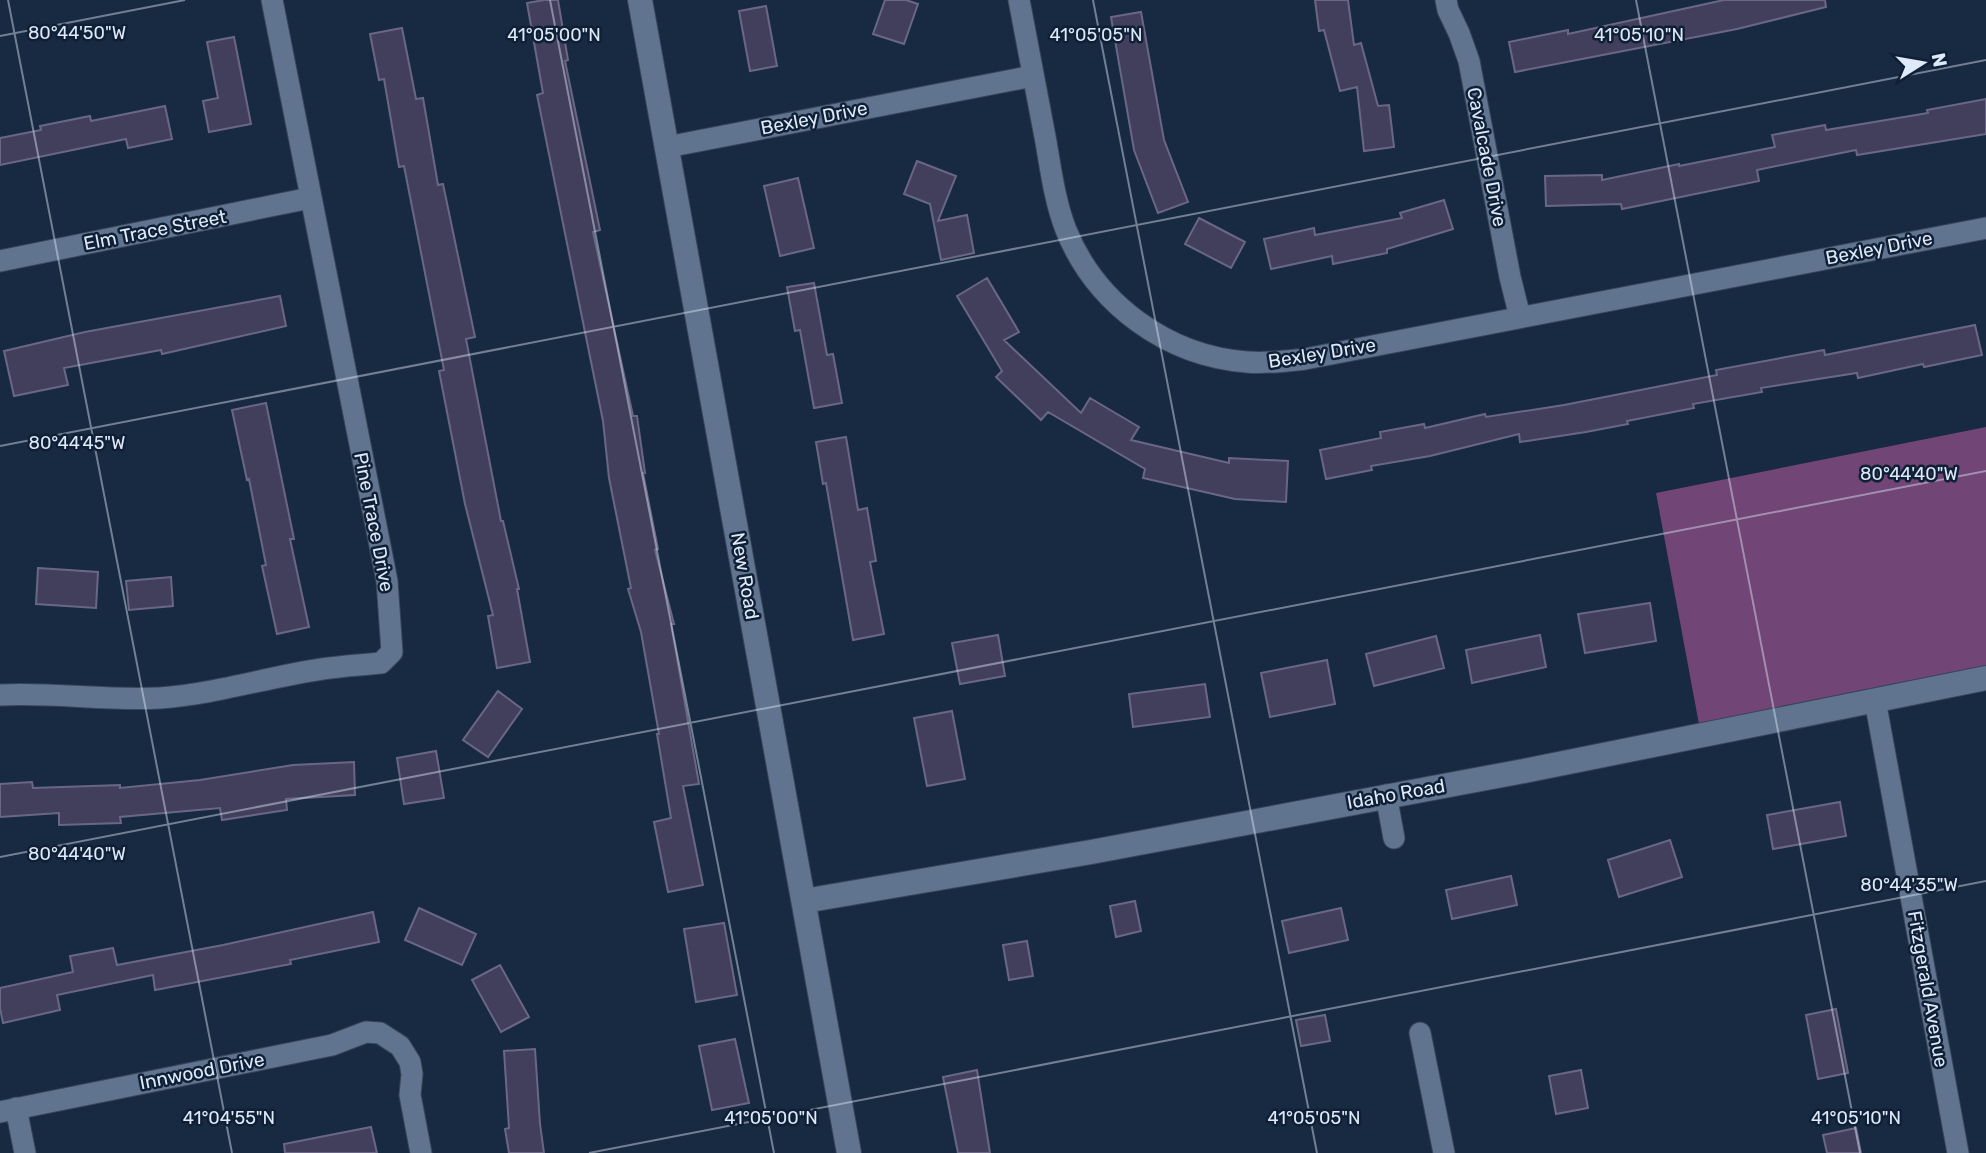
<svg xmlns="http://www.w3.org/2000/svg" width="1986" height="1153" viewBox="0 0 1986 1153" font-family="Rubik,sans-serif">
  <style>
    .forest { fill: #714575 }
    .building { fill: #423f5c; stroke: #6a6786; stroke-width: 2 }
    .lines { fill: none; stroke-linecap: round; stroke-linejoin: round }
    .minor-casing { stroke: #384659; stroke-width: 23 }
    .tertiary-casing { stroke: #384659; stroke-width: 26 }
    .minor { stroke: #60748f; stroke-width: 21 }
    .tertiary { stroke: #60748f; stroke-width: 24 }
    .ticks { fill: none; stroke: #dee9f9; stroke-width: 2; stroke-opacity: 0.45 }
    .labels { text-anchor: middle; dominant-baseline: central; stroke-width: 5; stroke-linejoin: round; paint-order: stroke }
    .street-label { font-size: 19px; fill: #dee9f9; stroke: #0f2036 }
    .ticks-label { font-size: 18px; text-anchor: middle; fill: #dee9f9; stroke: #0f2036; stroke-width: 5; stroke-linejoin: round; paint-order: stroke }
  </style>
  <rect width="100%" height="100%" fill="#182a41"/>
  <path class="forest" d="M 1986,427 L 1986,678 L 1701,735 L 1656,493 Z"/>
  <path class="building" d="M 544,0 L 558,0 L 568,60 L 565,61 L 600,230 L 593,232 L 633,416 L 637,416 L 645,473 L 643,473 L 658,549 L 655,550 L 674,624 L 671,624 L 699,784 L 683,786 L 703,885 L 668,892 L 654,822 L 671,818 L 657,734 L 659,734 L 641,632 L 628,589 L 631,588 L 609,478 L 603,421 L 537,95 L 543,93 L 527,3 Z
    M 885,0 L 906,0 L 918,4 L 904,44 L 873,34 Z
    M 1315,0 L 1348,0 L 1354,45 L 1361,43 L 1378,106 L 1389,105 L 1394,147 L 1364,151 L 1357,87 L 1340,91 L 1324,30 L 1319,31 Z
    M 1724,0 L 1825,0 L 1826,7 L 1737,29 L 1515,72 L 1509,42 L 1568,30 L 1568,34 Z
    M 766,6 L 777,66 L 750,71 L 739,11 Z
    M 1141,12 L 1164,140 L 1188,202 L 1158,213 L 1134,150 L 1111,17 Z
    M 402,28 L 416,99 L 423,98 L 438,185 L 443,184 L 475,337 L 466,339 L 501,521 L 503,521 L 519,589 L 517,589 L 530,662 L 497,668 L 488,616 L 493,615 L 465,504 L 439,371 L 444,370 L 404,166 L 399,167 L 384,79 L 379,80 L 370,34 Z
    M 234,37 L 251,124 L 209,132 L 203,101 L 218,98 L 207,42 Z
    M 1986,99 L 1986,134 L 1857,155 L 1856,150 L 1757,170 L 1759,181 L 1622,209 L 1621,204 L 1546,206 L 1545,176 L 1602,175 L 1602,180 L 1679,164 L 1679,166 L 1775,147 L 1772,135 L 1825,125 L 1826,130 L 1928,113 L 1927,110 Z
    M 165,106 L 172,139 L 128,148 L 126,139 L 0,165 L 0,138 L 41,130 L 40,126 L 90,116 L 91,121 Z
    M 917,161 L 956,176 L 938,221 L 967,215 L 974,253 L 941,260 L 930,204 L 904,194 Z
    M 798,178 L 814,248 L 780,256 L 764,186 Z
    M 1444,200 L 1453,229 L 1387,249 L 1387,253 L 1333,264 L 1332,256 L 1271,269 L 1264,239 L 1314,228 L 1315,235 L 1402,218 L 1400,213 Z
    M 1199,218 L 1245,242 L 1231,268 L 1185,244 Z
    M 987,278 L 1019,332 L 1004,340 L 1081,413 L 1090,398 L 1139,427 L 1131,440 L 1229,463 L 1229,458 L 1288,461 L 1286,502 L 1235,499 L 1143,478 L 1145,469 L 1048,412 L 1041,420 L 996,377 L 1002,371 L 957,296 Z
    M 814,283 L 827,355 L 833,354 L 842,403 L 814,408 L 800,330 L 795,331 L 787,287 Z
    M 280,296 L 286,326 L 162,354 L 161,350 L 64,368 L 68,385 L 14,396 L 4,351 L 85,332 Z
    M 1975,325 L 1982,355 L 1924,367 L 1923,364 L 1858,378 L 1857,373 L 1761,388 L 1762,392 L 1693,404 L 1694,408 L 1627,421 L 1628,424 L 1586,432 L 1520,442 L 1519,434 L 1430,456 L 1371,466 L 1372,470 L 1326,479 L 1320,450 L 1381,438 L 1380,432 L 1424,424 L 1425,428 L 1485,414 L 1486,417 L 1564,405 L 1717,375 L 1716,370 L 1824,350 L 1825,355 Z
    M 266,403 L 294,539 L 290,539 L 309,627 L 277,634 L 262,566 L 266,565 L 249,479 L 247,480 L 232,410 Z
    M 846,437 L 858,510 L 867,508 L 876,561 L 870,562 L 884,634 L 853,640 L 826,483 L 823,484 L 816,442 Z
    M 38,568 L 98,572 L 96,608 L 36,604 Z
    M 171,577 L 173,606 L 129,610 L 126,581 Z
    M 1650,603 L 1656,641 L 1585,653 L 1578,614 Z
    M 998,635 L 1005,676 L 960,684 L 952,643 Z
    M 1540,635 L 1546,667 L 1472,683 L 1466,650 Z
    M 1436,636 L 1444,668 L 1374,686 L 1366,654 Z
    M 1327,660 L 1335,704 L 1270,717 L 1261,673 Z
    M 1205,684 L 1210,717 L 1133,727 L 1129,694 Z
    M 498,691 L 522,709 L 488,757 L 463,740 Z
    M 952,711 L 965,779 L 927,786 L 914,718 Z
    M 436,751 L 444,798 L 404,804 L 397,758 Z
    M 354,762 L 355,795 L 286,799 L 287,810 L 222,820 L 220,808 L 120,817 L 121,823 L 59,825 L 59,813 L 0,817 L 0,784 L 32,782 L 33,788 L 120,785 L 120,788 L 200,780 L 293,765 Z
    M 1840,802 L 1846,836 L 1773,849 L 1767,815 Z
    M 1670,840 L 1682,877 L 1619,897 L 1608,860 Z
    M 1511,876 L 1517,905 L 1452,919 L 1446,890 Z
    M 1135,901 L 1141,931 L 1116,937 L 1110,906 Z
    M 419,908 L 476,934 L 462,965 L 405,940 Z
    M 1341,908 L 1348,940 L 1289,953 L 1282,921 Z
    M 373,912 L 379,942 L 290,960 L 291,964 L 155,990 L 153,975 L 57,995 L 60,1010 L 3,1023 L 0,1008 L 0,988 L 73,972 L 70,956 L 113,948 L 117,965 L 223,945 Z
    M 724,923 L 737,995 L 696,1002 L 684,929 Z
    M 1027,941 L 1033,976 L 1009,980 L 1003,945 Z
    M 500,965 L 529,1017 L 501,1032 L 472,980 Z
    M 1836,1009 L 1848,1073 L 1818,1079 L 1806,1015 Z
    M 1325,1015 L 1330,1041 L 1301,1046 L 1296,1020 Z
    M 735,1039 L 749,1103 L 712,1110 L 699,1046 Z
    M 535,1049 L 540,1124 L 544,1153 L 509,1153 L 505,1129 L 509,1128 L 504,1051 Z
    M 977,1070 L 990,1153 L 958,1153 L 943,1077 Z
    M 1581,1070 L 1588,1108 L 1556,1114 L 1549,1076 Z
    M 371,1127 L 377,1153 L 285,1153 L 284,1144 Z
    M 1856,1128 L 1861,1153 L 1827,1153 L 1823,1135 Z"/>
  <g class="lines">
    <defs>
      <path id="minor" d="M 1019,0 C 1028,47 1037,95 1046,142 C 1051,171 1055,202 1066,230 C 1096,304 1167,356 1247,362 C 1266,364 1286,361 1305,359 L 1986,228
        M 1446,0 L 1448,10 L 1459,33 L 1469,61 L 1510,277 L 1520,317
        M 667,147 L 1033,76
        M 0,261 L 310,198
        M 0,695 C 53,692 106,701 160,698 C 215,694 268,677 322,669 C 342,666 361,665 381,663 L 392,652 L 387,581 L 272,0
        M 1875,700 L 1958,1153
        M 1386,795 L 1394,838
        M 1420,1033 L 1444,1153
        M 16,1108 L 25,1153
        M 0,1112 L 332,1045 L 366,1032 L 380,1033 L 400,1046 L 410,1062 L 412,1074 L 410,1095 L 421,1153"/>
      <path id="tertiary" d="M 640,0 L 849,1153
        M 804,901 L 1091,852 L 1524,771 L 1986,678"/>
    </defs>
    <use href="#minor" class="minor-casing"/>
    <use href="#tertiary" class="tertiary-casing"/>
    <use href="#minor" class="minor"/>
    <use href="#tertiary" class="tertiary"/>
  </g>
  <path class="ticks" d="M 8,0 L 232,1153M 550,0 L 774,1153M 1093,0 L 1317,1153M 1636,0 L 1860,1153M 0,36 L 185,0M 0,446 L 1986,60M 0,857 L 1986,471M 589,1153 L 1986,881"/>
  <g class="labels">
    <g class="street-label">
      <text transform="translate(814 118) rotate(-11)">Bexley Drive</text>
      <text transform="translate(1487 157) rotate(79)">Cavalcade Drive</text>
      <text transform="translate(155 230) rotate(-11)">Elm Trace Street</text>
      <text transform="translate(1879 248) rotate(-11)">Bexley Drive</text>
      <text transform="translate(1322 353) rotate(-9)">Bexley Drive</text>
      <text transform="translate(374 522) rotate(79)">Pine Trace Drive</text>
      <text transform="translate(745 576) rotate(80)">New Road</text>
      <text transform="translate(1396 794) rotate(-10)">Idaho Road</text>
      <text transform="translate(1928 989) rotate(80)">Fitzgerald Avenue</text>
      <text transform="translate(202 1071) rotate(-11)">Innwood Drive</text>
    </g>
  </g>
  <g class="ticks-label">
    <text x="77" y="39">80°44'50"W</text>
    <text x="554" y="41">41°05'00"N</text>
    <text x="1096" y="41">41°05'05"N</text>
    <text x="1639" y="41">41°05'10"N</text>
    <text x="77" y="449">80°44'45"W</text>
    <text x="1909" y="480">80°44'40"W</text>
    <text x="77" y="860">80°44'40"W</text>
    <text x="1909" y="891">80°44'35"W</text>
    <text x="229" y="1124">41°04'55"N</text>
    <text x="771" y="1124">41°05'00"N</text>
    <text x="1314" y="1124">41°05'05"N</text>
    <text x="1856" y="1124">41°05'10"N</text>
  </g>
  <g transform="translate(1923 63) rotate(79)" stroke="#0f2036" stroke-width="5" paint-order="stroke">
  <path d="M0-5L12 26L0 18L-12 26Z" fill="#dee9f9"/>
  <text y="-10" font-size="19" font-weight="bold" text-anchor="middle" fill="#dee9f9">N</text>
  </g>
</svg>
